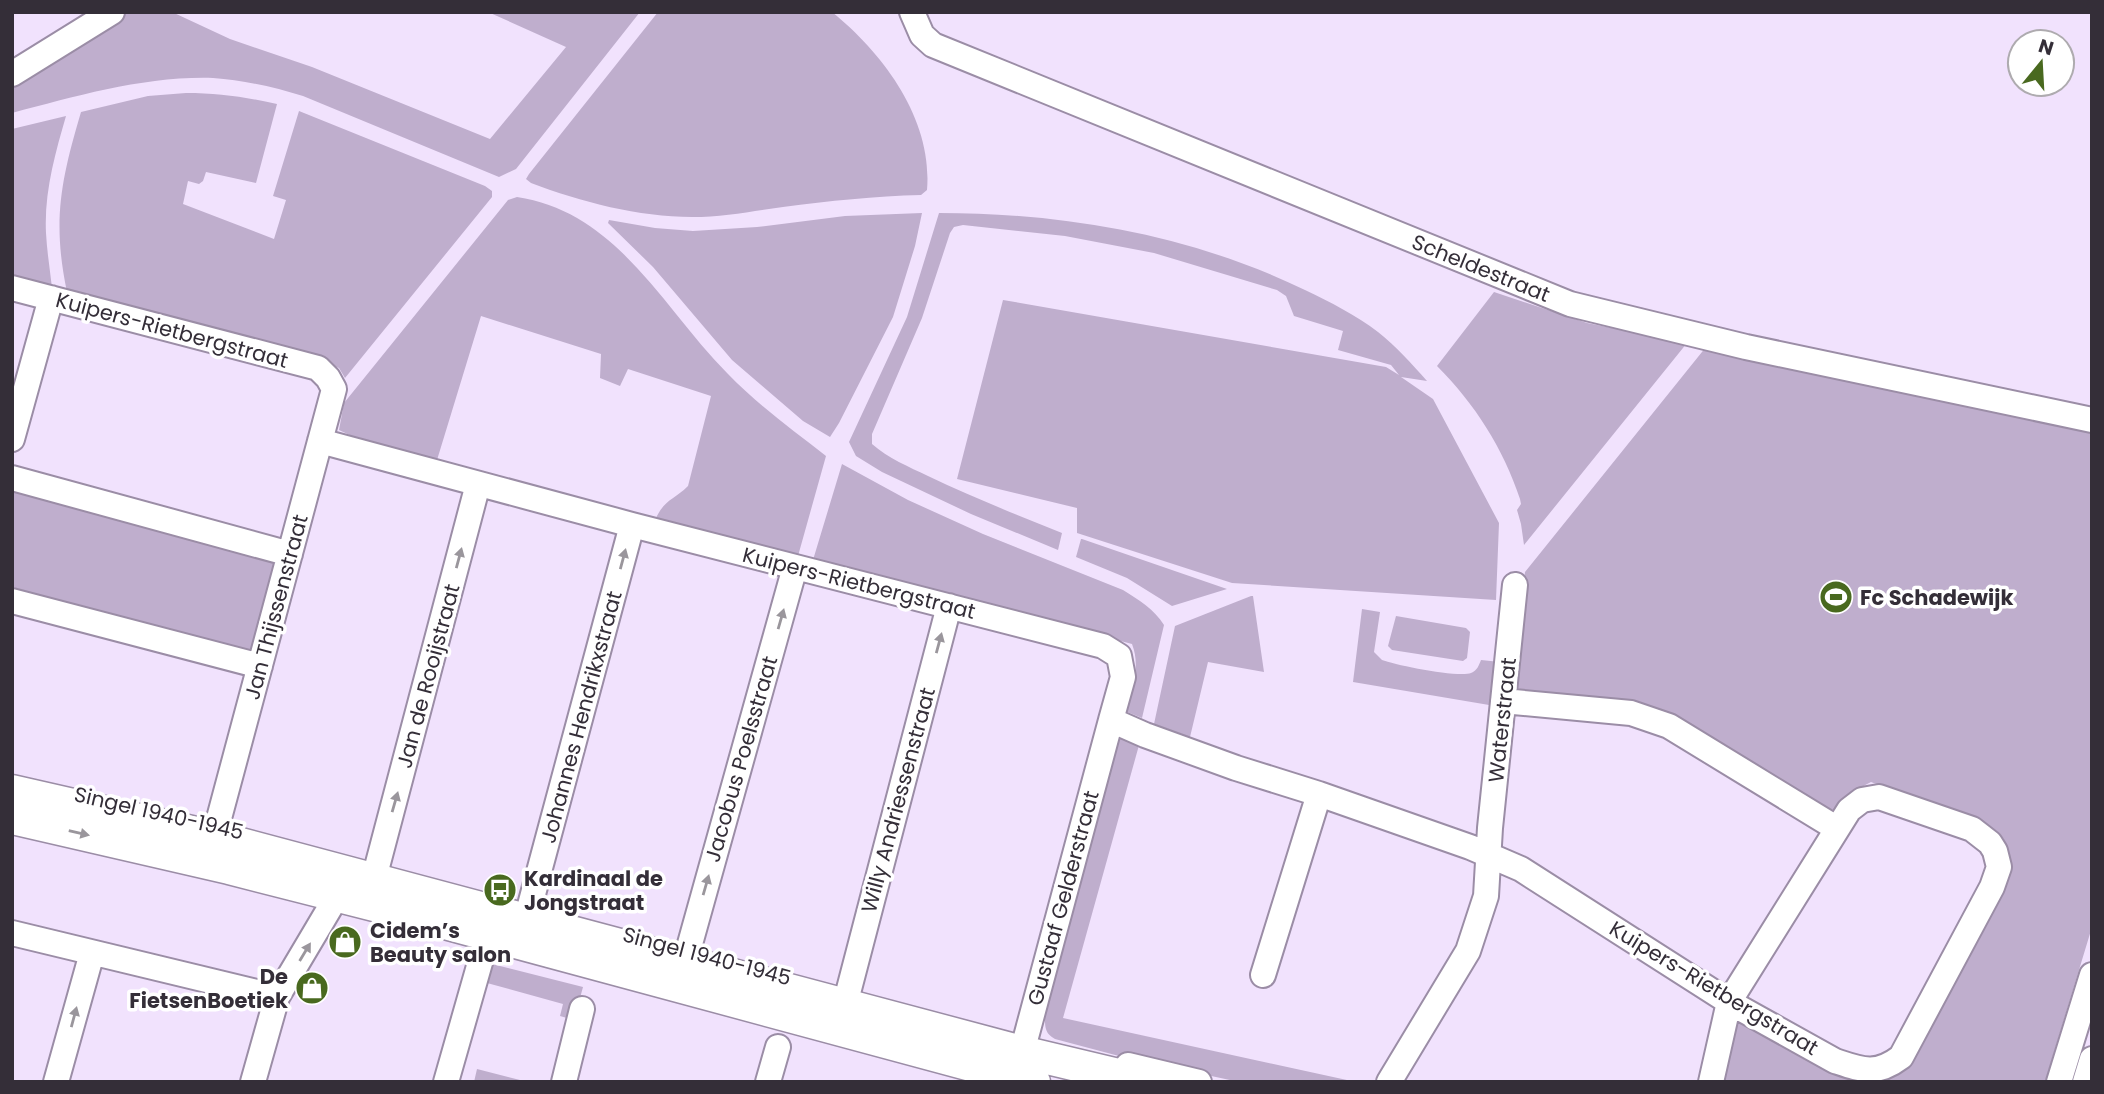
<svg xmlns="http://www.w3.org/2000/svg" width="2104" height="1094" viewBox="0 0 2104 1094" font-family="Poppins,sans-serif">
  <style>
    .green { fill: #bfaecd }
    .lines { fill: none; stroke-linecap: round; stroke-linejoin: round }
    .minor-casing { stroke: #9b8da6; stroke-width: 28 }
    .major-casing { stroke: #9b8da6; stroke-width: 35 }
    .minor { stroke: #fff; stroke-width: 24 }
    .major { stroke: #fff; stroke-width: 32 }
    .oneway { fill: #9a969c }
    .labels { text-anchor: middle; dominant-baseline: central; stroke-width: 7; stroke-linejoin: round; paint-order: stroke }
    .street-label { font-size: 21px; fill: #342e38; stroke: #fff }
    .poi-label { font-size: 21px; font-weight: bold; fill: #342e38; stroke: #fff; text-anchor: start }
  </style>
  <rect width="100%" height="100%" fill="#f1e2fd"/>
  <path class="green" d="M 127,12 L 172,12 L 230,39 L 312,67 L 490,139 L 566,47 L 488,12 L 640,12 L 516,169 L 499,177 L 303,96 C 274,87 243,80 213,78 C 145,76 77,96 12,113 L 12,83 Z
    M 658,12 L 832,12 C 884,54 933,120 927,190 L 921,195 C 875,196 829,201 783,207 C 752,211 724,217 692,217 C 639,217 581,202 531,183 L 526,179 L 529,174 Z
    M 186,93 C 218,93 246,97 277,104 L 256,183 L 206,172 L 203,181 L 199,184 L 188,181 L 183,204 L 274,239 L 286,200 L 273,196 L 299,111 L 485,186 L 492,191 L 492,197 L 345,378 L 339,368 L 329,364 L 67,292 C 52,221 61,180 81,112 L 148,96 Z
    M 66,116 C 55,154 44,193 46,233 C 47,252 50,270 52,288 L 12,277 L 12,129 Z
    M 517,197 C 618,212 663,309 728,374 C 758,405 793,430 826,456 L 798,556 L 656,518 C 665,499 674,500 688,486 L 711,396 L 628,369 L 620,386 L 600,378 L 601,354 L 481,316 L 437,460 L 358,439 L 339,430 L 344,403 L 508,200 Z
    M 922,213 L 915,246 L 893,317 L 839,423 L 830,437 L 803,421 L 732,360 L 653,267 L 608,223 L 609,220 L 655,228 L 693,231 L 757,227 L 845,216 Z
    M 939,213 C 1064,213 1192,235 1305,290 C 1330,302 1356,315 1378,332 C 1396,346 1412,364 1427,381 L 1401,377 L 1433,399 L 1499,523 L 1496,600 L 1232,583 L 1077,533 L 1077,508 L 957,479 L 1003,300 L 1386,367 L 1399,375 L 1391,365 L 1338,350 L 1343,331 L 1294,316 L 1286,296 L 1277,290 L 1154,253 L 1065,236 L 963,225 L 954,227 L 950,233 L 922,318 L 872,434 L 872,444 C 888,458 909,467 928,476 C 972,497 1017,515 1062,533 L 1058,550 L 971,514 L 882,472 L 856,456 L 849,442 L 907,317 Z
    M 1494,292 L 1587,323 L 1687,343 L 1524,545 L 1521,524 L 1517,510 L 1521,504 L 1520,499 C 1503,448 1475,404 1437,366 Z
    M 1706,347 L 2092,427 L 2092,927 L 2045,1082 L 1716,1082 L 1734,1023 L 1740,1018 L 1882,1072 L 2009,860 C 2008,852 2007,842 2001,835 C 1986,816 1897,791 1871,782 C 1855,789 1846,804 1830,811 L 1684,726 L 1511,691 L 1525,572 Z
    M 842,464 L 908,500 L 983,534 L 1123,590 C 1139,600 1154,609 1164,625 L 1142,718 L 1125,711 C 1132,688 1141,667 1132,644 L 813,560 Z
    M 12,484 L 280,558 L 253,656 L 12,587 Z
    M 1081,539 L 1082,539 L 1227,589 L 1172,606 L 1127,578 L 1076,557 Z
    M 1251,596 L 1253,596 L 1264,672 L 1208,662 L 1190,737 L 1154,724 L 1175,626 Z
    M 1362,609 L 1380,612 L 1374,652 L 1382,660 C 1395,665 1459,678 1471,673 C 1477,671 1479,665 1481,660 L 1500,662 L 1495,706 L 1353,682 Z
    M 1396,616 L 1466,628 L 1470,632 L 1467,658 L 1463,661 L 1392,650 L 1388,646 Z
    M 1120,727 L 1141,738 L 1063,1018 L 1356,1082 L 1239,1082 L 1119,1056 L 1055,1039 C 1044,1033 1045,1026 1045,1014 Z
    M 492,964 L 583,987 L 574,1020 L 560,1016 L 563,1004 L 487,983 Z
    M 477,1069 L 528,1082 L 474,1082 Z"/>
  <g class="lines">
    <defs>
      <path id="minor" d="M 912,12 L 922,35 L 933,45 L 1570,304 L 1746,347 L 2092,420
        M 12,74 L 112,12
        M 12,288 L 318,368 L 328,378 L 334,389 L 214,837
        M 12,439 L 51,298
        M 320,441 L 632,525 L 1103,646 L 1119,656 L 1123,677 L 1111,720 L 1145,735 L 1236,768 L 1319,794 L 1470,847 L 1521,869 L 1729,1002 L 1835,1061 C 1862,1070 1876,1076 1901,1057 L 1992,887 L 1999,867 L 1995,851 L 1990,843 L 1972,829 L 1879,797 L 1862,800 L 1849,810 L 1729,1002 L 1711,1082
        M 12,478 L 290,554
        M 12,601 L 260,666
        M 1503,701 L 1631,713 L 1669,726 L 1836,828
        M 377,867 L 478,484
        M 529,909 L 632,525
        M 12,933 L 277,997
        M 688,951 L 795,567
        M 1263,975 L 1319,794
        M 848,993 L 949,606
        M 1128,1065 L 1199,1082
        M 1018,1067 L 1111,720
        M 56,1082 L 92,953
        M 253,1082 L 277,997 L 331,906
        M 446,1082 L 493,917
        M 564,1082 L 582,1009
        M 768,1082 L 778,1047
        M 1389,1082 L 1468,951 L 1486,896 L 1490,828 L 1515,585
        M 2059,1082 L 2092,975
        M 2085,1082 L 2092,1059"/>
      <path id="major" d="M 12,791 L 214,837 L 1022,1052 L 1148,1082
        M 12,818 L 229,868 L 445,923 L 1034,1082"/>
    </defs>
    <use href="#minor" class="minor-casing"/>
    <use href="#major" class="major-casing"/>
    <use href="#minor" class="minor"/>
    <use href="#major" class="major"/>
  </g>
  <defs><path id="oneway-solid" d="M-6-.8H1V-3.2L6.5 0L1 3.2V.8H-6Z" transform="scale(1.75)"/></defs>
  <g class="oneway">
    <use href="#oneway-solid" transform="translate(459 558) rotate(-75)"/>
    <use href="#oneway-solid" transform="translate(623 559) rotate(-75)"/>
    <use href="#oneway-solid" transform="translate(781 619) rotate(-74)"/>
    <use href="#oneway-solid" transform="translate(939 643) rotate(-75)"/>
    <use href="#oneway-solid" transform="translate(395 802) rotate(-74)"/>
    <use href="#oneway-solid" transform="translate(79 833) rotate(13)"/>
    <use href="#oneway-solid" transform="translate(706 885) rotate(-74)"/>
    <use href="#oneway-solid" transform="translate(305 952) rotate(-59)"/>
    <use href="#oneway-solid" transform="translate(74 1017) rotate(-75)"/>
  </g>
  <defs>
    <symbol id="stadium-disc" viewBox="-11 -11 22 22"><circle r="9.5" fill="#49691f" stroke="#fff"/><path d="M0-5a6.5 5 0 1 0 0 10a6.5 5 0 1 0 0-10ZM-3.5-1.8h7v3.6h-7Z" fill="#fff"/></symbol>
    <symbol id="bus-disc" viewBox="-11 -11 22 22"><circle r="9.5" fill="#49691f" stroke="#fff"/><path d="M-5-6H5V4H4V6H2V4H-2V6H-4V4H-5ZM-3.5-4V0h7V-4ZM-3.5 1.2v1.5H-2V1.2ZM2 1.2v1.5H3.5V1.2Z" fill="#fff"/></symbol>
    <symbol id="shop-disc" viewBox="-11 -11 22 22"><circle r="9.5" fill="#49691f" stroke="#fff"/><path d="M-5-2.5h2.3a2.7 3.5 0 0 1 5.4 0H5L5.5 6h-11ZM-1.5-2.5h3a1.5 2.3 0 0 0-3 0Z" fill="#fff"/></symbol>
  </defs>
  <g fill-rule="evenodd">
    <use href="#stadium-disc" x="1817" y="578" width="38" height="38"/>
    <use href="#bus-disc" x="481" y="871" width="38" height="38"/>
    <use href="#shop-disc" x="326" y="923" width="38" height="38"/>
    <use href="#shop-disc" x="293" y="969" width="38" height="38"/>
  </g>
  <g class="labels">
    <g class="street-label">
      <text transform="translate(1481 268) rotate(22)">Scheldestraat</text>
      <text transform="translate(172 330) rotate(15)">Kuipers-Rietbergstraat</text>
      <text transform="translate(859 583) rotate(14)">Kuipers-Rietbergstraat</text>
      <text transform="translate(276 607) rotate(-75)">Jan Thijssenstraat</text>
      <text transform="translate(428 676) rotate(-75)">Jan de Rooijstraat</text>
      <text transform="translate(581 717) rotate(-75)">Johannes Hendrikxstraat</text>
      <text transform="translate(1502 720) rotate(-84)">Waterstraat</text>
      <text transform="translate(741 759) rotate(-74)">Jacobus Poelsstraat</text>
      <text transform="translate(898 800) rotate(-75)">Willy Andriessenstraat</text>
      <text transform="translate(159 813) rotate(13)">Singel 1940-1945</text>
      <text transform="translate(1063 898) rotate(-75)">Gustaaf Gelderstraat</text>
      <text transform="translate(707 956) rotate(15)">Singel 1940-1945</text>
      <text transform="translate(1714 988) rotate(31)">Kuipers-Rietbergstraat</text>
    </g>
    <g class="poi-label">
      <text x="1860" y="597">Fc Schadewijk</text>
      <text x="524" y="878">Kardinaal de<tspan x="524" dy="24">Jongstraat</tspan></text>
      <text x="370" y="930">Cidem’s<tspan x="370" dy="24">Beauty salon</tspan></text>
      <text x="288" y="976" text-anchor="end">De<tspan x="288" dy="24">FietsenBoetiek</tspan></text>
    </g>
  </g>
  <rect width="2104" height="1094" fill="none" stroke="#342e38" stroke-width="28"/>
  <g transform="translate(2041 63) rotate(18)"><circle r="33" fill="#ffffff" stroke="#aeabaf" stroke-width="2"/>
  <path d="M0-5L12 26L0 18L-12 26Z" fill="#49691f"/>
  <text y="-10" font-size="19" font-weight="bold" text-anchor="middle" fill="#342e38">N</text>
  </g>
</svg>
